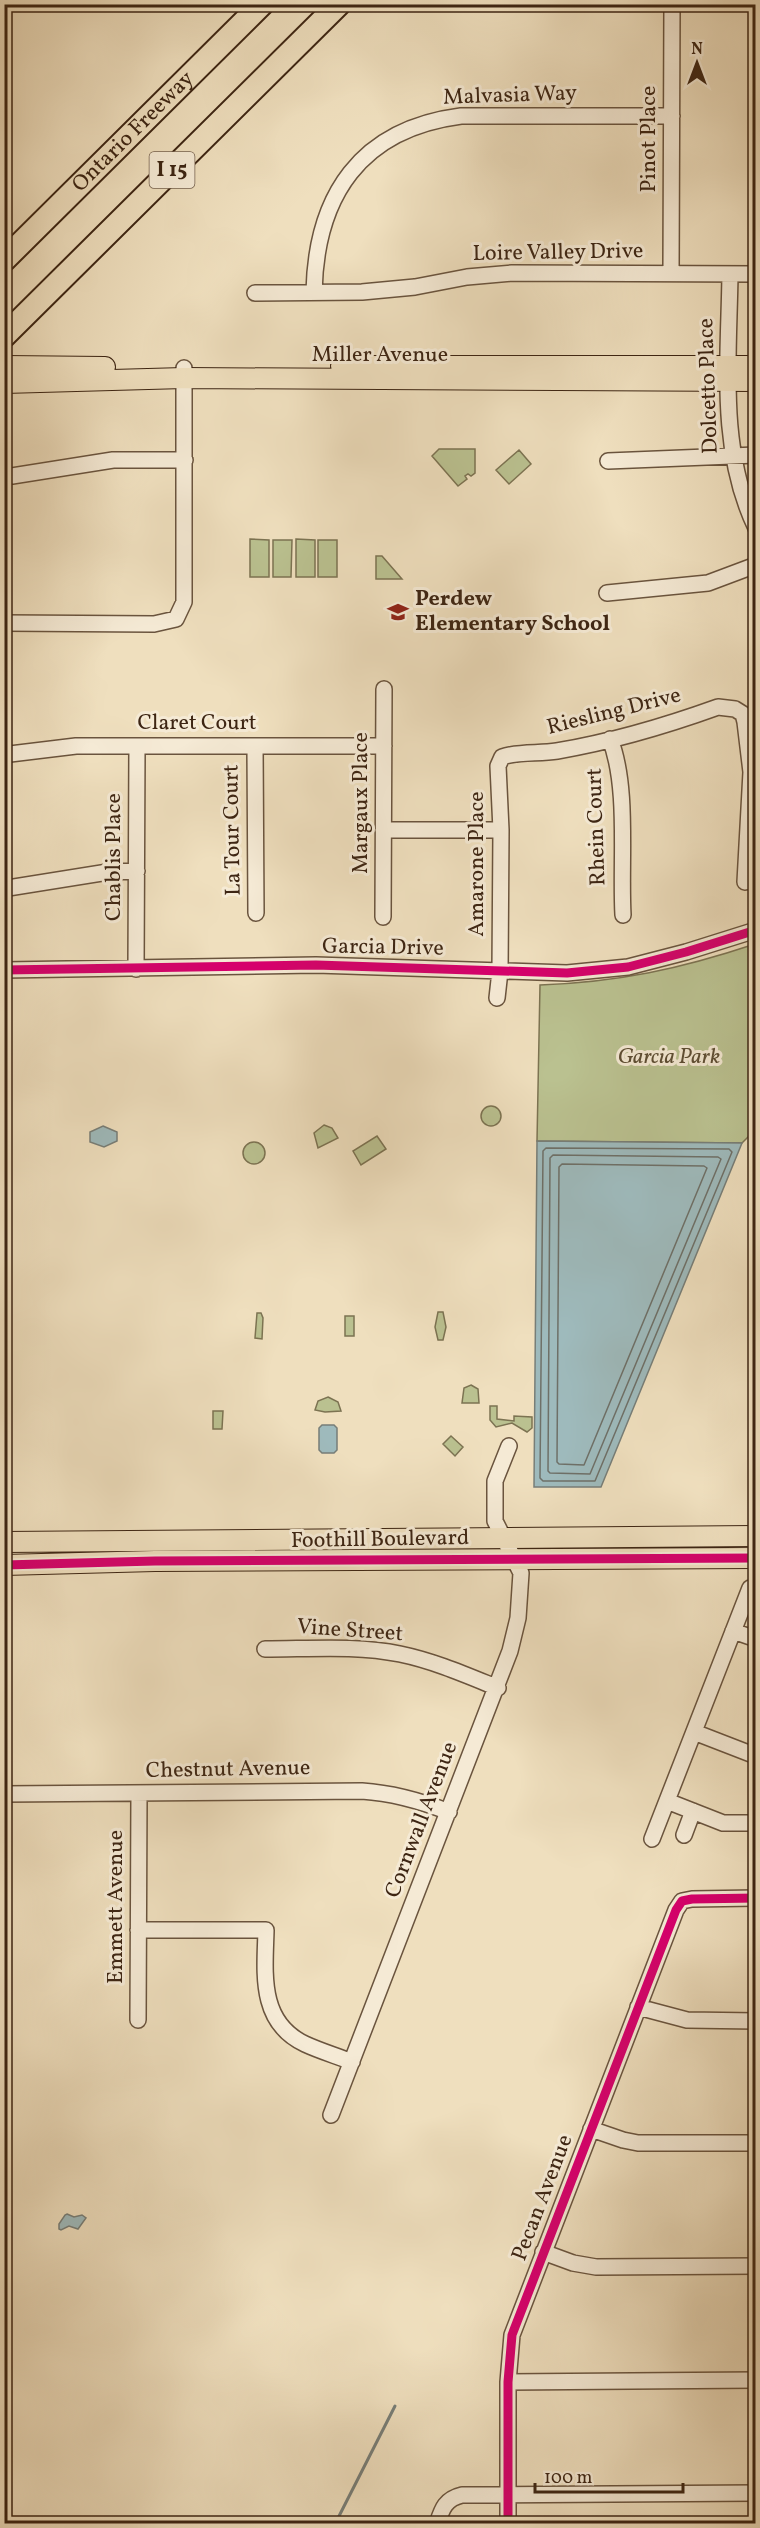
<svg xmlns="http://www.w3.org/2000/svg" width="760" height="2528" viewBox="0 0 760 2528" font-family="Vollkorn,serif">
  <style>
    .green { fill: #bac190; stroke: #7c7352; stroke-width: 1.5 }
    .water { fill: #9ebabc; stroke: #777e78; stroke-width: 1.5 }
    .lines { fill: none; stroke-linecap: round; stroke-linejoin: round }
    .shore { stroke: #6e7068; stroke-width: 1.5 }
    .stream { stroke: #777e78; stroke-width: 3 }
    .minor-casing { stroke: #6a543e; stroke-width: 18 }
    .major-casing { stroke: #3d2513; stroke-width: 22 }
    .highway-casing { stroke: #3d2513; stroke-width: 26 }
    .minor { stroke: #f5ead5; stroke-width: 15 }
    .major { stroke: #efdfbe; stroke-width: 20 }
    .highway { stroke: #efdfbe; stroke-width: 22 }
    .cycleway-casing { stroke: #f5ead5; stroke-width: 13 }
    .cycleway { stroke: #d6006c; stroke-width: 9 }
    .labels { text-anchor: middle; dominant-baseline: central; stroke-width: 6; stroke-linejoin: round; paint-order: stroke }
    .shield { fill: #f5ead5; stroke: #74604d; stroke-width: 1.5 }
    .shield-label { font-size: 21px; font-weight: bold; fill: #3d2513 }
    .street-label { font-size: 22px; fill: #3d2513; stroke: #f5ead5 }
    .poi-label { font-size: 22px; font-weight: bold; fill: #3d2513; stroke: #f5ead5; text-anchor: start }
    .park-label { font-size: 22px; font-style: italic; fill: #5c4c32; stroke: #f5ead5 }
  </style>
  <rect width="100%" height="100%" fill="#efdfbe"/>
  <filter id="stains"><feTurbulence type="fractalNoise" baseFrequency=".00333" numOctaves="4"/><feColorMatrix values="0 0 0 0 .2 0 0 0 0 .09 0 0 0 0 .02 0 0 0 .5 -.17"/></filter>
  <radialGradient id="worn" r=".72"><stop offset=".6" stop-color="#630" stop-opacity="0"/><stop offset="1" stop-color="#630" stop-opacity=".3"/></radialGradient>
  <path class="green" d="M 439,449 L 475,449 L 475,473 L 471,476 L 468,474 L 465,476 L 467,479 L 458,486 L 432,456 Z
    M 519,450 L 531,464 L 509,484 L 496,470 Z
    M 250,539 L 269,540 L 269,577 L 250,577 Z
    M 296,539 L 315,540 L 315,577 L 296,577 Z
    M 273,540 L 292,540 L 291,577 L 273,577 Z
    M 318,540 L 337,540 L 337,577 L 318,577 Z
    M 376,556 L 382,556 L 402,579 L 376,579 Z
    M 755,944 L 755,1130 L 742,1143 L 537,1141 L 540,985 C 619,982 680,969 755,944 Z
    M481 1116a10 10 0 1 1 20 0a10 10 0 1 1-20 0Z
    M 324,1125 L 332,1128 L 338,1138 L 318,1148 L 314,1133 Z
    M 377,1136 L 386,1149 L 361,1165 L 353,1151 Z
    M243 1153a11 11 0 1 1 22 0a11 11 0 1 1-22 0Z
    M 438,1312 L 443,1312 L 446,1327 L 443,1340 L 438,1340 L 435,1327 Z
    M 257,1313 L 261,1313 L 263,1318 L 262,1339 L 255,1338 Z
    M 345,1316 L 354,1316 L 354,1336 L 345,1336 Z
    M 471,1385 L 478,1389 L 479,1403 L 462,1403 L 464,1388 Z
    M 328,1397 L 338,1402 L 341,1411 L 325,1412 L 315,1410 L 318,1401 Z
    M 490,1406 L 497,1406 L 497,1419 L 514,1421 L 514,1416 L 532,1417 L 532,1428 L 527,1432 L 512,1423 L 496,1427 L 490,1420 Z
    M 213,1411 L 223,1411 L 222,1429 L 213,1429 Z
    M 451,1436 L 463,1447 L 455,1456 L 443,1444 Z"/>
  <path class="water" d="M 103,1126 L 117,1132 L 117,1141 L 104,1147 L 90,1142 L 90,1132 Z
    M 537,1141 L 742,1143 L 601,1487 L 534,1487 Z
    M 322,1425 L 334,1425 L 337,1428 L 337,1450 L 334,1453 L 322,1453 L 319,1450 L 319,1428 Z
    M 67,2214 L 74,2217 L 82,2215 L 86,2218 L 78,2229 L 69,2226 L 61,2230 L 59,2229 L 59,2224 L 65,2215 Z"/>
  <g class="lines">
    <path class="shore" d="M 546,1148 L 729,1149 L 732,1152 L 595,1481 L 543,1481 L 540,1478 L 543,1151 Z
      M 553,1155 L 718,1157 L 721,1159 L 590,1474 L 550,1473 L 548,1471 L 550,1158 Z
      M 562,1164 L 704,1166 L 707,1168 L 584,1465 L 559,1464 L 557,1462 L 559,1167 Z"/>
    <path class="stream" d="M 335,2524 L 395,2406"/>
    <defs>
      <path id="minor" d="M 671,273 L 672,4
        M 730,274 C 729,358 718,450 756,528
        M 314,292 C 316,196 360,129 461,116 L 672,116
        M 255,293 L 362,292 L 415,287 L 467,277 L 512,273 L 756,274
        M 608,461 L 756,455
        M 12,476 L 113,460 L 185,460
        M 607,593 L 708,583 L 756,565
        M 4,623 L 154,624 L 176,619 L 184,602 L 184,368
        M 610,739 C 629,787 620,862 623,915
        M 255,746 L 256,913
        M 10,754 L 76,746 L 384,746
        M 383,830 L 501,830
        M 8,888 L 108,872 L 137,871
        M 383,917 L 384,689
        M 136,969 L 137,746
        M 4,970 L 316,965 L 567,973 L 628,967 L 686,952 L 756,930
        M 497,998 L 500,971 L 501,830 L 498,766 L 502,757 C 519,751 539,754 557,751 C 610,742 668,725 718,707 L 735,709 L 743,714 L 745,722 L 751,772 L 745,882
        M 733,1631 L 756,1639
        M 265,1649 C 310,1649 357,1645 400,1654 C 434,1661 466,1675 498,1688
        M 694,1732 L 756,1756
        M 4,1794 L 362,1791 C 392,1793 421,1801 449,1812
        M 667,1801 L 723,1823 L 756,1823
        M 684,1835 L 693,1811
        M 652,1839 L 750,1588
        M 138,1930 L 266,1930 C 265,1972 258,2022 305,2044 C 320,2051 337,2056 352,2062
        M 638,2007 L 687,2020 L 756,2021
        M 138,2020 L 139,1794
        M 331,2115 L 510,1651 L 518,1618 L 521,1573 L 495,1521 L 495,1481 L 509,1446
        M 591,2129 L 623,2140 L 638,2143 L 756,2143
        M 543,2252 L 573,2263 L 596,2267 L 756,2266
        M 508,2382 L 756,2380
        M 437,2524 C 442,2509 445,2499 462,2495 L 756,2493
        M 508,2524 L 508,2382 L 512,2335 L 676,1910 L 682,1901 L 692,1899 L 756,1898"/>
      <path id="major" d="M 4,366 L 105,367
        M 341,366 L 756,366
        M 4,383 L 184,378 L 756,381
        M 4,1542 L 756,1536
        M 4,1565 L 155,1561 L 756,1558"/>
      <g id="highway">
        <path id="s1" d="M 4,260 L 262,4"/>
        <path d="M 4,336 L 339,4"/>
      </g>
    </defs>
    <use href="#minor" class="minor-casing"/>
    <use href="#major" class="major-casing"/>
    <use href="#highway" class="highway-casing"/>
    <use href="#minor" class="minor"/>
    <use href="#major" class="major"/>
    <use href="#highway" class="highway"/>
    <defs>
      <path id="cycleway" d="M 4,970 L 316,965 L 567,973 L 628,967 L 686,952 L 756,930
        M 4,1565 L 155,1561 L 756,1558
        M 508,2524 L 508,2382 L 512,2335 L 676,1910 L 682,1901 L 692,1899 L 756,1898"/>
    </defs>
    <use href="#cycleway" class="cycleway-casing"/>
    <use href="#cycleway" class="cycleway"/>
  </g>
  <defs>
    <symbol id="school-bare" viewBox="-9 -9 18 18"><path d="M0-5L7-2L0 1L-7-2ZM-4 1L0 2.5L4 1V4Q0 6-4 4Z" fill="#8f2418" stroke="#f5ead5" stroke-width="2.5" paint-order="stroke"/></symbol>
  </defs>
  <g fill-rule="evenodd">
    <use href="#school-bare" x="383" y="597" width="30" height="30"/>
  </g>
  <g class="labels">
    <rect class="shield" x="149.5" y="152" width="45" height="36" rx="4.5"/>
    <g class="shield-label">
      <text x="172" y="170">I 15</text>
    </g>
    <g class="street-label">
      <text transform="translate(510 96) rotate(-2)">Malvasia Way</text>
      <text stroke="none"><textPath href="#s1" startOffset="182">Ontario Freeway</textPath></text>
      <text transform="translate(649 139) rotate(-90)">Pinot Place</text>
      <text transform="translate(558 253) rotate(-1)">Loire Valley Drive</text>
      <text x="380" y="355">Miller Avenue</text>
      <text transform="translate(709 386) rotate(-92)">Dolcetto Place</text>
      <text transform="translate(614 712) rotate(-14)">Riesling Drive</text>
      <text x="197" y="723">Claret Court</text>
      <text transform="translate(361 803) rotate(-90)">Margaux Place</text>
      <text transform="translate(597 827) rotate(-92)">Rhein Court</text>
      <text transform="translate(233 830) rotate(-91)">La Tour Court</text>
      <text transform="translate(114 857) rotate(-90)">Chablis Place</text>
      <text transform="translate(477 864) rotate(-90)">Amarone Place</text>
      <text transform="translate(383 948) rotate(1)">Garcia Drive</text>
      <text transform="translate(380 1540) rotate(-1)">Foothill Boulevard</text>
      <text transform="translate(350 1631) rotate(4)">Vine Street</text>
      <text transform="translate(228 1770) rotate(-1)">Chestnut Avenue</text>
      <text transform="translate(422 1820) rotate(-69)">Cornwall Avenue</text>
      <text transform="translate(116 1907) rotate(-90)">Emmett Avenue</text>
      <text transform="translate(543 2198) rotate(-69)">Pecan Avenue</text>
    </g>
    <g class="poi-label">
      <text x="415" y="599">Perdew<tspan x="415" dy="25">Elementary School</tspan></text>
    </g>
    <g class="park-label">
      <text x="669" y="1057">Garcia Park</text>
    </g>
  </g>
  <rect width="760" height="2528" fill="none" stroke="#efdfbe" stroke-width="24"/>
  <rect x="6" y="6" width="748" height="2516" fill="none" stroke="#3d2513" stroke-width="3"/>
  <rect x="12" y="12" width="736" height="2504" fill="none" stroke="#3d2513" stroke-width="1.5"/>
  <g transform="translate(697 63)" stroke="#f5ead5" stroke-width="4.5" paint-order="stroke">
  <path d="M0-4.5L10 22L0 15L-10 22Z" fill="#3d2513"/>
  <text y="-9" font-size="16" font-weight="bold" text-anchor="middle" fill="#3d2513">N</text>
  </g>
  <path d="M535 2483v9h148v-9" fill="none" stroke="#3d2513" stroke-width="3"/>
  <text x="544" y="2483" font-size="18" fill="#3d2513" stroke="#f5ead5" stroke-width="4.5" paint-order="stroke">100 m</text>
  <rect width="100%" height="100%" filter="url(#stains)"/>
  <rect width="100%" height="100%" fill="url(#worn)"/>
</svg>
